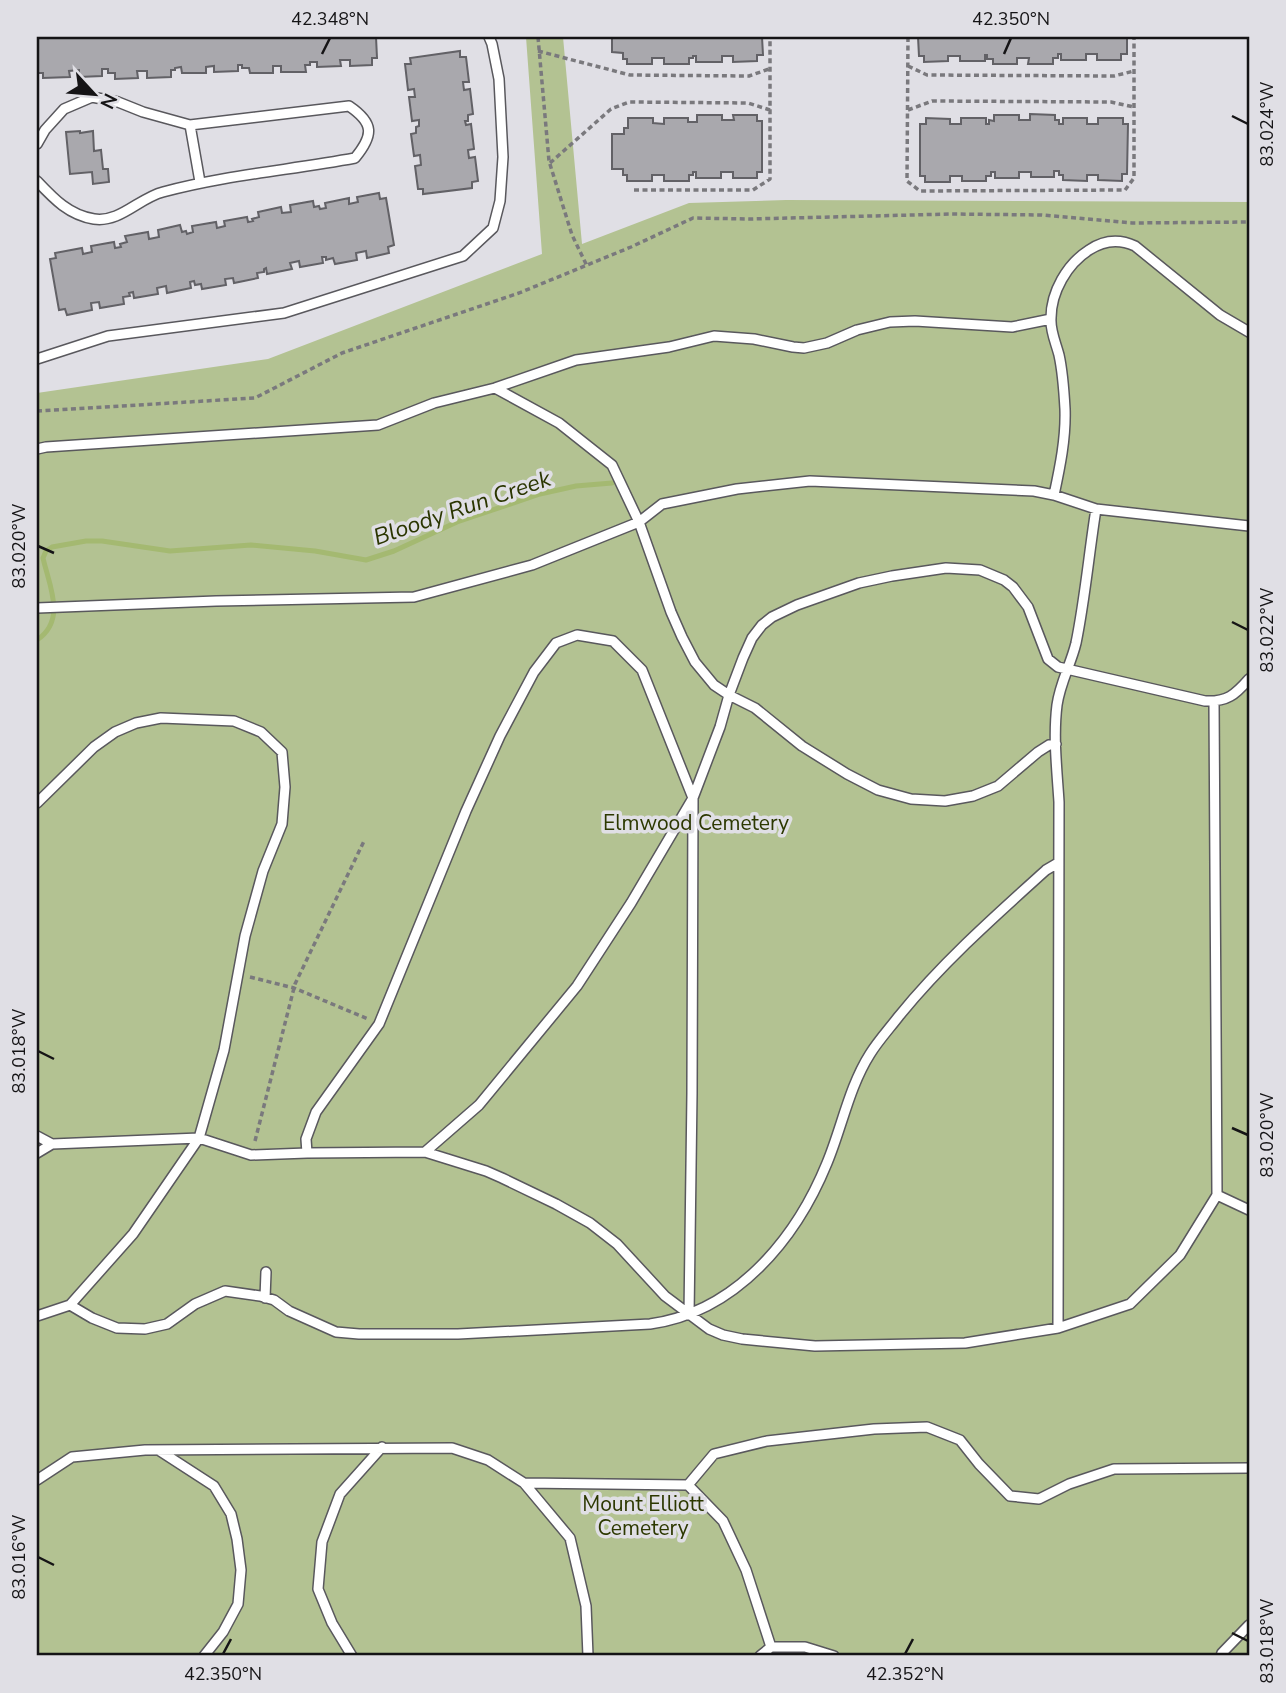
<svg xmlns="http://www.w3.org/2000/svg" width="1286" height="1693" viewBox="0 0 1286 1693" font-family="'Nunito Sans',sans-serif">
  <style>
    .green { fill: #b3c292 }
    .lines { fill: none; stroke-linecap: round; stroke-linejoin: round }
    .stream { stroke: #a4b971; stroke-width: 5 }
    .building { fill: #a9a8ad; stroke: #626166; stroke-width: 2 }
    .lane-casing { stroke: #59585d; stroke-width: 12 }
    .path { stroke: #7a797d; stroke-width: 3.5; stroke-dasharray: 5 3.5; stroke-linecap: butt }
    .lane { stroke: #fff; stroke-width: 9 }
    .ticks { fill: none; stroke: #151416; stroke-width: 2.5 }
    .labels { text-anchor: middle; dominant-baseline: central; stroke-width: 7; stroke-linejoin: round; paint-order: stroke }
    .park-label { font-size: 21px; fill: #2c3800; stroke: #e0dfe5 }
    .water-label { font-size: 23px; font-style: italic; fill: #2a3500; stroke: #e0dfe5 }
    .neatline { fill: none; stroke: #151416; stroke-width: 2.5 }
    .ticks-label { font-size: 18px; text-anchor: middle; fill: #151416 }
  </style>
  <rect width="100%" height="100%" fill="#e0dfe5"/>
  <path class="green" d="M 526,37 L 563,37 L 582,244 L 689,203 L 786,200 L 1249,202 L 1249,1656 L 37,1656 L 37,393 L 268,359 L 542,254 Z"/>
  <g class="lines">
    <path class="stream" d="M 37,640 C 67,620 49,585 43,558 L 46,551 L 52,547 L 86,541 L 102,541 L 170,551 L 251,545 L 315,551 L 366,560 L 394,551 L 457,522 L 540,494 L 576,486 L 612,483"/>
  </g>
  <path class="building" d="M 37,37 L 376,37 L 377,58 L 372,58 L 372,65 L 350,66 L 350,60 L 340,60 L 341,66 L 317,67 L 317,62 L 310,62 L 310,65 L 305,65 L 306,72 L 281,72 L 281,66 L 273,66 L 273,73 L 250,73 L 249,68 L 242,68 L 242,65 L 238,65 L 238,71 L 214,72 L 214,66 L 206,67 L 206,73 L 182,73 L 181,67 L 175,68 L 175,70 L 171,70 L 171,77 L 147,78 L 147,71 L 137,71 L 138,78 L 115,79 L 115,73 L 108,73 L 108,69 L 102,69 L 102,76 L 79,77 L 79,70 L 69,71 L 70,77 L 43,78 L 43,73 L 37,73 Z
    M 612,37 L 762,37 L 763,55 L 757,55 L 757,61 L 733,62 L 733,56 L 722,56 L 722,62 L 696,62 L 696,56 L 693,56 L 693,58 L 689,58 L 689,64 L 664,64 L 664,58 L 652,58 L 652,64 L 627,64 L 627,59 L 623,59 L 623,53 L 612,52 Z
    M 918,37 L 1127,37 L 1127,54 L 1121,54 L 1121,60 L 1097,60 L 1097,54 L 1086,54 L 1086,60 L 1061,60 L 1061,54 L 1058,54 L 1058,58 L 1053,58 L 1053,64 L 1028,64 L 1029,58 L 1017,58 L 1017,64 L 993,64 L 993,59 L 987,59 L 987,55 L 985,55 L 985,61 L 960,61 L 960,56 L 948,56 L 948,61 L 924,62 L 924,56 L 919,56 Z
    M 460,51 L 460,57 L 466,57 L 469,82 L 463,82 L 464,90 L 470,89 L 473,114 L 468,115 L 468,121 L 465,121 L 466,125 L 471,124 L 474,149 L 468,150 L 469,158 L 475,157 L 478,181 L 472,182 L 472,188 L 423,194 L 423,189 L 418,189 L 415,166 L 421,165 L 420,155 L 414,156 L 411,134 L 416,133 L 416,127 L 419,126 L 419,120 L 412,121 L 409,97 L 415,97 L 414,89 L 408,90 L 405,64 L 411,64 L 410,58 Z
    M 1030,114 L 1055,115 L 1055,120 L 1059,120 L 1059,124 L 1063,124 L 1063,118 L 1087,118 L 1087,124 L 1098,124 L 1098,118 L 1123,118 L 1123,124 L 1128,124 L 1127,174 L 1122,174 L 1122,181 L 1098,180 L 1098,175 L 1087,175 L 1087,181 L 1063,180 L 1063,175 L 1059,175 L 1059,171 L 1054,171 L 1054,177 L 1031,177 L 1031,172 L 1019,172 L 1019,178 L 995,178 L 995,172 L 991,172 L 991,176 L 986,176 L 986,181 L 962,181 L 962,176 L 950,176 L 950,182 L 925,182 L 925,176 L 920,176 L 920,124 L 926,124 L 926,118 L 950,119 L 950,124 L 961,124 L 961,118 L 986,118 L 986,124 L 989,124 L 989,120 L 994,121 L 994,115 L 1019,115 L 1019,120 L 1030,120 Z
    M 697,115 L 722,115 L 722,120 L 734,120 L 733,115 L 757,115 L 757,121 L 762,121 L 762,172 L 757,172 L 757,178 L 733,178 L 733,172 L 721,172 L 721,178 L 696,178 L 696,172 L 693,172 L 693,175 L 689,175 L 689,181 L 664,181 L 664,175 L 652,175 L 652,181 L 627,181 L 627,175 L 623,175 L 623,169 L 612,169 L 612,134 L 624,134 L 624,128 L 628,128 L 628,118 L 653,118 L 653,123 L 664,124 L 664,118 L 688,118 L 688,122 L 697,122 Z
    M 80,131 L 80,133 L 93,131 L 94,151 L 101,150 L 103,169 L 108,169 L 109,182 L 93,184 L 92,172 L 70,174 L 66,132 Z
    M 379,193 L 380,199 L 386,198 L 394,245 L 388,247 L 389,253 L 367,258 L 366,251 L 356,253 L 357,260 L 335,264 L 333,258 L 326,260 L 326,257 L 322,257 L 323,263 L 300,267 L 299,261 L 290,263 L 292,269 L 267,274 L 266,268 L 264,269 L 264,272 L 257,273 L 258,278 L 234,283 L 233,278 L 225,279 L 226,285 L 202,289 L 201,284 L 195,285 L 194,281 L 190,282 L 191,288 L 167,293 L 166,286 L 157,288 L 158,294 L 134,298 L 133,292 L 129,293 L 130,296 L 123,297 L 124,304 L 100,308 L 99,302 L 91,303 L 92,310 L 67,315 L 65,309 L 59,310 L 50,259 L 56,258 L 55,253 L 82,248 L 83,254 L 92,252 L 91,246 L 114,242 L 115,248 L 121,247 L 120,244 L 127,242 L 125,236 L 148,232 L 149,239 L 159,237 L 158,230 L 180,225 L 182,232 L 186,231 L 187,234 L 193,232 L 192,226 L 216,222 L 217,228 L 225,226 L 224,221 L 247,217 L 248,222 L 253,221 L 252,219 L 259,217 L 258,212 L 281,207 L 282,213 L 291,212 L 290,205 L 313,201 L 314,207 L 319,206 L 320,209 L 326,208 L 325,203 L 349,198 L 349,204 L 358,202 L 357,197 Z"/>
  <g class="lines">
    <defs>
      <path id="lane" d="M 37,144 L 45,130 L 64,109 L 92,97 L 118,102 L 143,112 L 190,125 L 200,182
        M 37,181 C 54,199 69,215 94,219 C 120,223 139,198 163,192 C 226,175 291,170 355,158 C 374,135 374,123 349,106 L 190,125
        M 37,359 L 108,336 L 284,313 L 463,256 L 493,228 L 500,201 L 503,157 L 499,79 L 492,44 L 489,37
        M 495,388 L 559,423 L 612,465 L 639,522 L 671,612 L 682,637 L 695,662 L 714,685 L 729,695 L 755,708 L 802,746 L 847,774 L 878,790 L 911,799 L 945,801 L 973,796 L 998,786 L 1038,752 L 1049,745 L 1056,744
        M 37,449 L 46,447 L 378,425 L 434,403 L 495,388 L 576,360 L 669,347 L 714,336 L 754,339 L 793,347 L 804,348 L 827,343 L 857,330 L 890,322 L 915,321 L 1012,327 L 1051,319
        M 1054,495 C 1060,467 1066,438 1065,409 C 1064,391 1063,373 1059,355 C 1056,343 1050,331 1051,318 C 1051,292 1067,264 1089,250 C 1104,240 1120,239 1135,246 L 1220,315 L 1249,332
        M 37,608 L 216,601 L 414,597 L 532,565 L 639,522 L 662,504 L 737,489 L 810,481 L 1034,491 L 1054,495 L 1096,509 L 1249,526
        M 37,803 L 94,747 L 115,732 L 136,723 L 161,718 L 234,721 L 261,732 L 282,752 L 285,787 L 282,824 L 263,871 L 245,936 L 224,1050 L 199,1138 L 133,1234 L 70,1305 L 37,1316
        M 37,1136 L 52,1144 L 199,1138 L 251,1155 L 307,1153 L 425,1152 L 479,1105 L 577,986 L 631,903 L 693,798 L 720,727 L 729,695 L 743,658 L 752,638 L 762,625 L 772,617 L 797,605 L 859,583 L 892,576 L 946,568 L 980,570 L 1004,580 L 1013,587 L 1028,607 L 1048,659 L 1058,667 L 1205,701 C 1227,702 1235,695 1249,679
        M 425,1152 L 486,1171 L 502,1178 L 556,1204 L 590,1223 L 617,1244 L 665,1296 L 709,1329 L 723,1335 L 742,1339 L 815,1346 L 965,1343 L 1058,1328 L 1130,1304 L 1180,1255 L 1217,1195 L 1214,701
        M 37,1153 L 52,1144
        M 307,1153 L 306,1139 L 316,1112 L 379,1024 L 466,811 L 500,736 L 534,672 L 556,643 L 577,635 L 613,641 L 642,670 L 693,798 L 692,1093 L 689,1315
        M 1217,1195 L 1249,1210
        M 265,1298 L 266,1272
        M 70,1305 L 92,1318 L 117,1328 L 145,1329 L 167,1324 L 195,1304 L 225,1291 L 260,1296 L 274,1300 L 289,1311 L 336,1332 L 359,1334 L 458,1334 L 650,1324 C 736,1312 796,1239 827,1163 C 842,1127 849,1087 870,1054 C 878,1041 889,1029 899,1016 C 943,962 995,916 1046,870 L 1058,863
        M 1058,1328 L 1059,802 C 1057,770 1053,737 1057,705 C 1060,683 1071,664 1076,643 C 1085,599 1089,553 1096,509
        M 160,1451 L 214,1486 L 231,1514 L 237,1539 L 241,1570 L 238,1604 L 223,1632 L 204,1656
        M 37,1480 L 72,1457 L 145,1450 L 452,1448 L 488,1460 L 524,1483 L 570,1538 L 586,1606 L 588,1656
        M 524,1483 L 688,1485 L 714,1454 L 767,1441 L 874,1429 L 927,1427 L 960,1440 L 979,1464 L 1010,1496 L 1039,1499 L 1069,1484 L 1114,1469 L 1249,1468
        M 688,1485 L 723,1521 L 746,1570 L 771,1647
        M 352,1656 L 332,1623 L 318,1589 L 322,1542 L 340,1494 L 382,1447
        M 760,1656 L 771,1647 L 805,1647 L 834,1656
        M 1221,1656 L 1222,1653 L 1249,1625"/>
    </defs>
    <use href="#lane" class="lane-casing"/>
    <path class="path" d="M 538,37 L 549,161 L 572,235 L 587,266
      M 908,37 L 907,181 L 920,191 L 1125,190 L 1134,178 L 1134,37
      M 538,51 L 630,75 L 749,76 L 769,69
      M 908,66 L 927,75 L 1114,76 L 1134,71
      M 908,110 L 932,101 L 1111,102 L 1134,107
      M 550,163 L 611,109 L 629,102 L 748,103 L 770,110
      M 634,190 L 753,190 L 770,179 L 770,37
      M 37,411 L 255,398 L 342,353 L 519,293 L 631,247 L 693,218 L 749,219 L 952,214 L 1042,215 L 1132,223 L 1249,222
      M 250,977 L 294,988 L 368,1019
      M 255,1141 L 295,984 L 365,839"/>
    <use href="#lane" class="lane"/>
  </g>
  <path class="ticks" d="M 322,54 L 330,38M 1004,54 L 1011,38M 1232,116 L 1248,124M 38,546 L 54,553M 1232,622 L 1248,630M 38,1051 L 54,1059M 1232,1128 L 1248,1135M 38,1557 L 54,1565M 1232,1633 L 1248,1641M 223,1654 L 231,1639M 905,1654 L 913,1639"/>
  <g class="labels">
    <g class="park-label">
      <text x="696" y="823">Elmwood Cemetery</text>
      <text x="643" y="1504">Mount Elliott<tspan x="643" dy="24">Cemetery</tspan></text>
    </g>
    <g class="water-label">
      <text transform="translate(462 508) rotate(-19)">Bloody Run Creek</text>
    </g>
  </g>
  <rect width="1286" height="1693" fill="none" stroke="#e0dfe5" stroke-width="77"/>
  <g transform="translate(94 94) rotate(116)" stroke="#e0dfe5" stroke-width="5" paint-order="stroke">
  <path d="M0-5L12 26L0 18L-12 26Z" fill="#151416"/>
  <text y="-10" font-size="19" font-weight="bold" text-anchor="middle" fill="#151416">N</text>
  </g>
  <rect x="38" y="38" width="1210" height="1616" class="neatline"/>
  <g class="ticks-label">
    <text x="330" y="25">42.348°N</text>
    <text x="1011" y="25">42.350°N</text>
    <text transform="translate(1267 124) rotate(-90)" y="6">83.024°W</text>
    <text transform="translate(19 546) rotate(-90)" y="6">83.020°W</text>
    <text transform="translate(1267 630) rotate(-90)" y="6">83.022°W</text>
    <text transform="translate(19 1051) rotate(-90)" y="6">83.018°W</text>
    <text transform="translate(1267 1135) rotate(-90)" y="6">83.020°W</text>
    <text transform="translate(19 1557) rotate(-90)" y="6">83.016°W</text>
    <text transform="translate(1267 1641) rotate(-90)" y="6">83.018°W</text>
    <text x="223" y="1680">42.350°N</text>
    <text x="905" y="1680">42.352°N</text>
  </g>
</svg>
